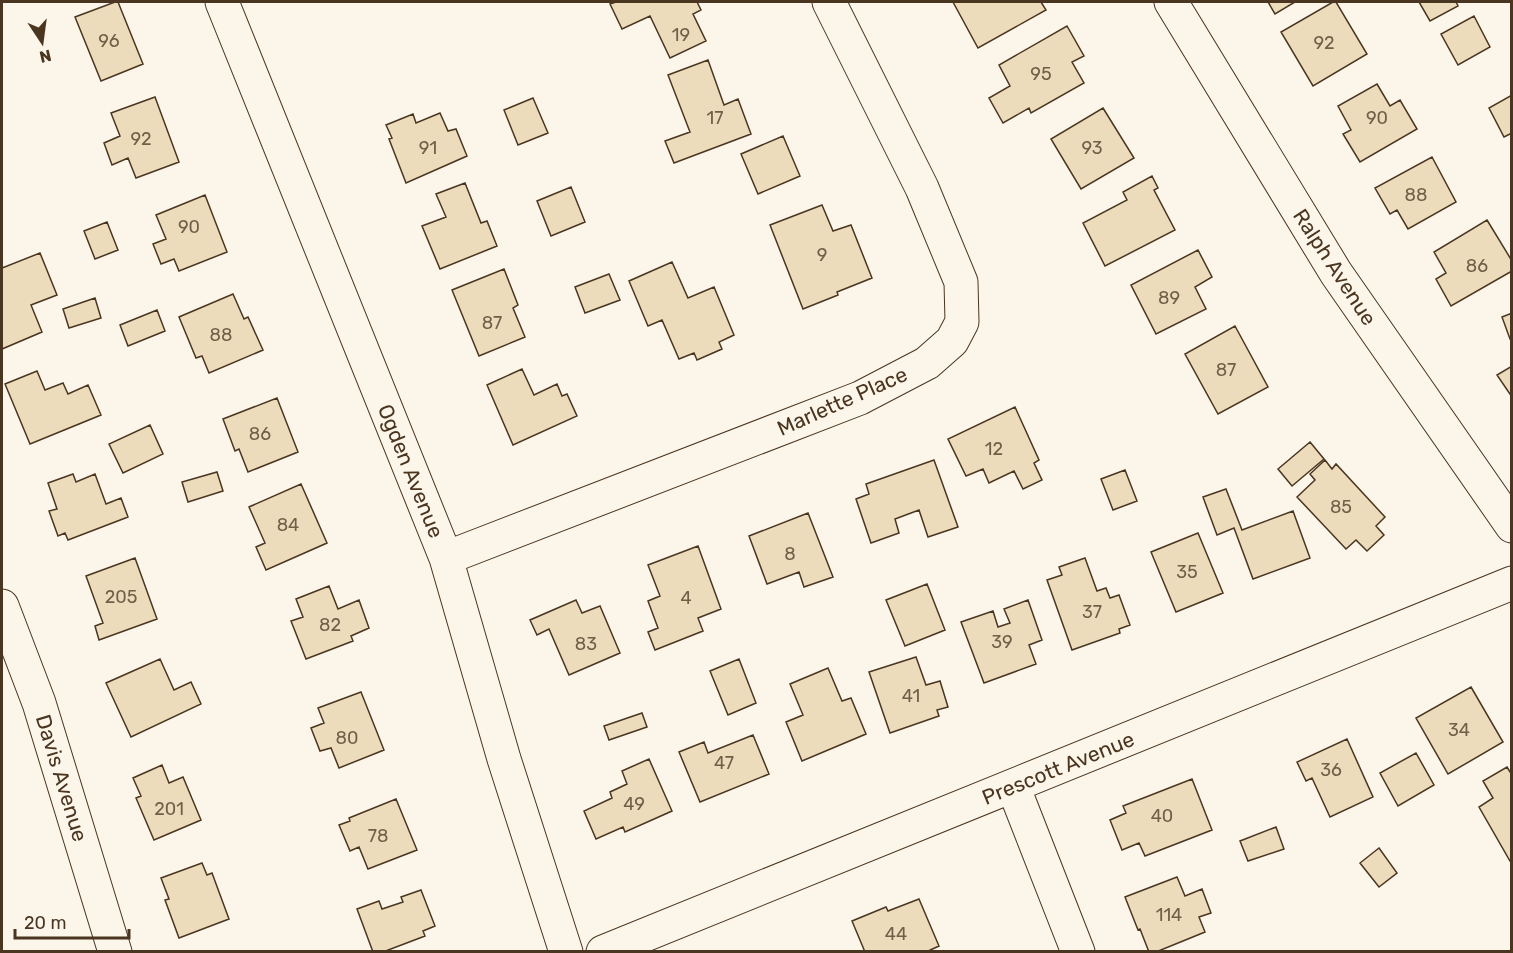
<svg xmlns="http://www.w3.org/2000/svg" width="1513" height="953" viewBox="0 0 1513 953" font-family="Rubik,sans-serif">
  <style>
    .building { fill: #ecdcbc; stroke: #4a3520; stroke-width: 1.5 }
    .lines { fill: none; stroke-linecap: round; stroke-linejoin: round }
    .minor-casing { stroke: #4a3520; stroke-width: 35 }
    .minor { stroke: #fbf6e9; stroke-width: 33 }
    .labels { text-anchor: middle; dominant-baseline: central; stroke-width: 4.5; stroke-linejoin: round; paint-order: stroke }
    .number-label { font-size: 18px; fill: #725f47 }
    .street-label { font-size: 21px; fill: #4a3520; stroke: #fbf6e9 }
  </style>
  <rect width="100%" height="100%" fill="#fbf6e9"/>
  <path class="building" d="M 115,2 L 118,2 L 143,64 L 101,81 L 75,17 Z
    M 616,2 L 697,2 L 701,10 L 693,14 L 706,41 L 670,58 L 650,16 L 622,29 L 610,4 Z
    M 953,2 L 1041,2 L 1046,10 L 978,48 Z
    M 1268,2 L 1295,2 L 1275,14 Z
    M 1333,2 L 1336,2 L 1367,54 L 1313,86 L 1281,32 Z
    M 1419,2 L 1456,2 L 1458,6 L 1430,21 Z
    M 1474,16 L 1490,47 L 1458,65 L 1441,34 Z
    M 1067,26 L 1084,56 L 1072,62 L 1084,83 L 1031,113 L 1029,108 L 1003,123 L 989,98 L 1010,86 L 999,65 Z
    M 708,60 L 724,105 L 738,99 L 751,134 L 674,163 L 665,141 L 690,132 L 668,75 Z
    M 1377,84 L 1390,106 L 1400,100 L 1417,129 L 1360,162 L 1343,134 L 1351,130 L 1338,106 Z
    M 1512,95 L 1512,133 L 1504,137 L 1489,108 Z
    M 155,97 L 179,162 L 136,178 L 128,158 L 112,165 L 104,143 L 120,136 L 111,113 Z
    M 533,98 L 548,133 L 518,145 L 504,110 Z
    M 1103,108 L 1134,158 L 1081,189 L 1051,139 Z
    M 440,113 L 448,131 L 456,129 L 467,156 L 406,183 L 389,139 L 392,138 L 386,125 L 413,114 L 416,123 Z
    M 783,136 L 800,176 L 758,194 L 741,154 Z
    M 1432,157 L 1456,202 L 1408,229 L 1397,210 L 1390,214 L 1375,188 Z
    M 1152,176 L 1158,188 L 1154,190 L 1175,230 L 1105,266 L 1083,223 L 1127,200 L 1123,192 Z
    M 465,183 L 481,223 L 487,221 L 497,246 L 440,269 L 422,226 L 446,217 L 436,194 Z
    M 571,187 L 585,222 L 551,236 L 537,201 Z
    M 205,195 L 227,252 L 179,271 L 174,259 L 161,264 L 153,244 L 166,239 L 156,215 Z
    M 822,205 L 833,231 L 851,225 L 872,278 L 837,292 L 838,295 L 803,309 L 770,225 Z
    M 1487,220 L 1512,261 L 1512,271 L 1451,306 L 1436,279 L 1446,273 L 1434,252 Z
    M 107,222 L 118,250 L 95,259 L 84,231 Z
    M 1198,250 L 1212,277 L 1195,287 L 1206,309 L 1156,334 L 1131,285 Z
    M 40,253 L 57,295 L 31,305 L 42,332 L 2,349 L 2,268 Z
    M 672,262 L 688,298 L 714,287 L 734,335 L 719,342 L 722,349 L 697,360 L 694,353 L 679,359 L 662,320 L 648,326 L 629,281 Z
    M 504,269 L 518,305 L 513,308 L 525,337 L 479,356 L 452,290 Z
    M 609,274 L 620,300 L 585,313 L 575,287 Z
    M 233,294 L 244,319 L 248,317 L 263,350 L 209,373 L 202,356 L 196,358 L 179,317 Z
    M 95,298 L 101,318 L 69,328 L 63,309 Z
    M 157,310 L 165,331 L 128,346 L 120,325 Z
    M 1512,313 L 1512,338 L 1510,339 L 1502,317 Z
    M 1235,326 L 1268,387 L 1218,414 L 1185,354 Z
    M 1512,366 L 1512,397 L 1497,375 Z
    M 522,369 L 534,395 L 557,384 L 562,396 L 567,394 L 577,416 L 513,445 L 487,385 Z
    M 37,371 L 45,390 L 63,383 L 68,394 L 88,385 L 101,415 L 30,444 L 5,384 Z
    M 277,398 L 298,452 L 248,472 L 239,449 L 235,451 L 223,419 Z
    M 1015,407 L 1039,460 L 1034,463 L 1042,480 L 1023,489 L 1014,471 L 989,483 L 983,469 L 966,476 L 948,439 Z
    M 150,425 L 163,454 L 123,473 L 109,444 Z
    M 1310,442 L 1324,459 L 1292,486 L 1278,469 Z
    M 934,460 L 958,527 L 928,537 L 919,510 L 895,519 L 899,533 L 871,543 L 856,499 L 869,494 L 866,484 Z
    M 1325,460 L 1332,469 L 1336,464 L 1385,517 L 1376,526 L 1384,535 L 1367,551 L 1356,540 L 1346,549 L 1297,497 L 1315,480 L 1310,474 Z
    M 1125,470 L 1137,501 L 1113,510 L 1101,479 Z
    M 217,472 L 223,491 L 188,502 L 182,482 Z
    M 73,474 L 76,482 L 95,474 L 106,504 L 121,498 L 128,517 L 68,540 L 65,533 L 58,536 L 49,511 L 57,509 L 48,483 Z
    M 301,484 L 327,543 L 266,570 L 256,547 L 265,543 L 249,507 Z
    M 1226,489 L 1242,530 L 1293,511 L 1310,558 L 1253,579 L 1234,528 L 1217,535 L 1203,497 Z
    M 808,513 L 833,577 L 804,587 L 799,572 L 767,584 L 749,536 Z
    M 1198,533 L 1223,593 L 1176,612 L 1151,552 Z
    M 698,546 L 721,609 L 698,618 L 703,631 L 655,650 L 648,632 L 658,628 L 648,601 L 660,596 L 648,565 Z
    M 135,558 L 157,619 L 99,640 L 95,626 L 103,623 L 86,576 Z
    M 1085,558 L 1097,591 L 1106,588 L 1110,598 L 1119,595 L 1130,625 L 1119,629 L 1120,633 L 1072,650 L 1047,580 L 1062,575 L 1059,567 Z
    M 927,584 L 945,630 L 905,646 L 886,600 Z
    M 329,586 L 338,609 L 359,600 L 369,628 L 351,636 L 353,641 L 306,659 L 291,621 L 303,617 L 296,599 Z
    M 576,600 L 582,613 L 600,606 L 620,653 L 569,675 L 549,629 L 537,635 L 530,620 Z
    M 1028,600 L 1042,640 L 1029,645 L 1036,664 L 984,683 L 961,622 L 993,611 L 998,627 L 1010,623 L 1004,609 Z
    M 916,657 L 926,685 L 940,681 L 948,707 L 937,710 L 939,716 L 890,733 L 869,672 Z
    M 160,659 L 174,690 L 191,682 L 201,704 L 131,737 L 106,683 Z
    M 739,659 L 756,703 L 728,715 L 710,671 Z
    M 828,668 L 842,701 L 851,698 L 866,734 L 802,761 L 786,722 L 803,715 L 790,684 Z
    M 1471,687 L 1503,742 L 1448,774 L 1416,718 Z
    M 361,692 L 384,750 L 339,768 L 331,748 L 320,751 L 311,728 L 324,723 L 318,708 Z
    M 642,713 L 647,727 L 609,740 L 604,726 Z
    M 753,735 L 769,774 L 700,802 L 679,752 L 704,742 L 708,753 Z
    M 1347,739 L 1373,797 L 1330,817 L 1312,778 L 1306,781 L 1297,762 Z
    M 1416,753 L 1434,785 L 1398,806 L 1380,773 Z
    M 649,759 L 672,811 L 625,832 L 623,827 L 596,839 L 584,811 L 612,798 L 610,792 L 627,784 L 622,771 Z
    M 162,765 L 169,783 L 183,777 L 201,820 L 154,840 L 136,798 L 141,796 L 133,778 Z
    M 1507,767 L 1512,775 L 1512,860 L 1510,861 L 1479,807 L 1493,798 L 1483,781 Z
    M 1192,779 L 1212,830 L 1145,856 L 1139,843 L 1122,850 L 1110,820 L 1126,813 L 1123,806 Z
    M 396,799 L 417,850 L 368,869 L 359,847 L 350,851 L 339,825 L 350,821 L 349,818 Z
    M 1276,827 L 1284,849 L 1248,861 L 1240,841 Z
    M 1379,848 L 1397,873 L 1379,887 L 1360,863 Z
    M 202,863 L 207,875 L 212,873 L 229,919 L 179,938 L 165,900 L 169,899 L 161,878 Z
    M 1177,877 L 1185,896 L 1202,889 L 1211,913 L 1199,917 L 1205,932 L 1156,952 L 1149,952 L 1140,929 L 1138,930 L 1125,897 Z
    M 421,890 L 435,926 L 423,931 L 425,936 L 383,952 L 373,952 L 357,909 L 379,901 L 382,909 L 403,902 L 401,897 Z
    M 919,899 L 939,946 L 926,952 L 865,952 L 852,921 L 886,907 L 888,911 Z"/>
  <g class="lines">
    <defs>
      <path id="minor" d="M 222,2 L 446,558 L 504,759 L 566,952
        M 1171,2 L 1336,273 L 1512,526
        M 446,558 L 860,398 L 927,363 L 952,341 L 962,322 L 961,282 L 922,188 L 829,2
        M 2,606 L 39,703 L 115,952
        M 1013,786 L 1078,952
        M 603,952 L 1512,583"/>
    </defs>
    <use href="#minor" class="minor-casing"/>
    <use href="#minor" class="minor"/>
  </g>
  <g class="labels">
    <g class="number-label">
      <text x="681" y="35">19</text>
      <text x="109" y="41">96</text>
      <text x="1324" y="43">92</text>
      <text x="1041" y="74">95</text>
      <text x="715" y="118">17</text>
      <text x="1377" y="118">90</text>
      <text x="141" y="139">92</text>
      <text x="428" y="148">91</text>
      <text x="1092" y="148">93</text>
      <text x="1416" y="195">88</text>
      <text x="189" y="227">90</text>
      <text x="822" y="255">9</text>
      <text x="1477" y="266">86</text>
      <text x="1169" y="298">89</text>
      <text x="492" y="323">87</text>
      <text x="221" y="335">88</text>
      <text x="1226" y="370">87</text>
      <text x="260" y="434">86</text>
      <text x="994" y="449">12</text>
      <text x="1341" y="507">85</text>
      <text x="288" y="525">84</text>
      <text x="790" y="554">8</text>
      <text x="1187" y="572">35</text>
      <text x="121" y="597">205</text>
      <text x="686" y="598">4</text>
      <text x="1092" y="612">37</text>
      <text x="330" y="625">82</text>
      <text x="1002" y="642">39</text>
      <text x="586" y="644">83</text>
      <text x="911" y="696">41</text>
      <text x="1459" y="730">34</text>
      <text x="347" y="738">80</text>
      <text x="724" y="763">47</text>
      <text x="1331" y="770">36</text>
      <text x="634" y="804">49</text>
      <text x="169" y="809">201</text>
      <text x="1162" y="816">40</text>
      <text x="378" y="836">78</text>
      <text x="1169" y="915">114</text>
      <text x="896" y="934">44</text>
    </g>
    <g class="street-label">
      <text transform="translate(1335 267) rotate(57)">Ralph Avenue</text>
      <text transform="translate(842 401) rotate(-24)">Marlette Place</text>
      <text transform="translate(411 471) rotate(68)">Ogden Avenue</text>
      <text transform="translate(1058 768) rotate(-22)">Prescott Avenue</text>
      <text transform="translate(62 778) rotate(73)">Davis Avenue</text>
    </g>
  </g>
  <rect width="1513" height="953" fill="none" stroke="#4a3520" stroke-width="6"/>
  <g transform="translate(42 42) rotate(167)" stroke="#fbf6e9" stroke-width="4.5" paint-order="stroke">
  <path d="M0-4.5L10 22L0 15L-10 22Z" fill="#4a3520"/>
  <text y="-9" font-size="16" font-weight="bold" text-anchor="middle" fill="#4a3520">N</text>
  </g>
  <path d="M15 929v9h114v-9" fill="none" stroke="#4a3520" stroke-width="3"/>
  <text x="24" y="929" font-size="18" fill="#4a3520" stroke="#fbf6e9" stroke-width="4.5" paint-order="stroke">20 m</text>
</svg>
